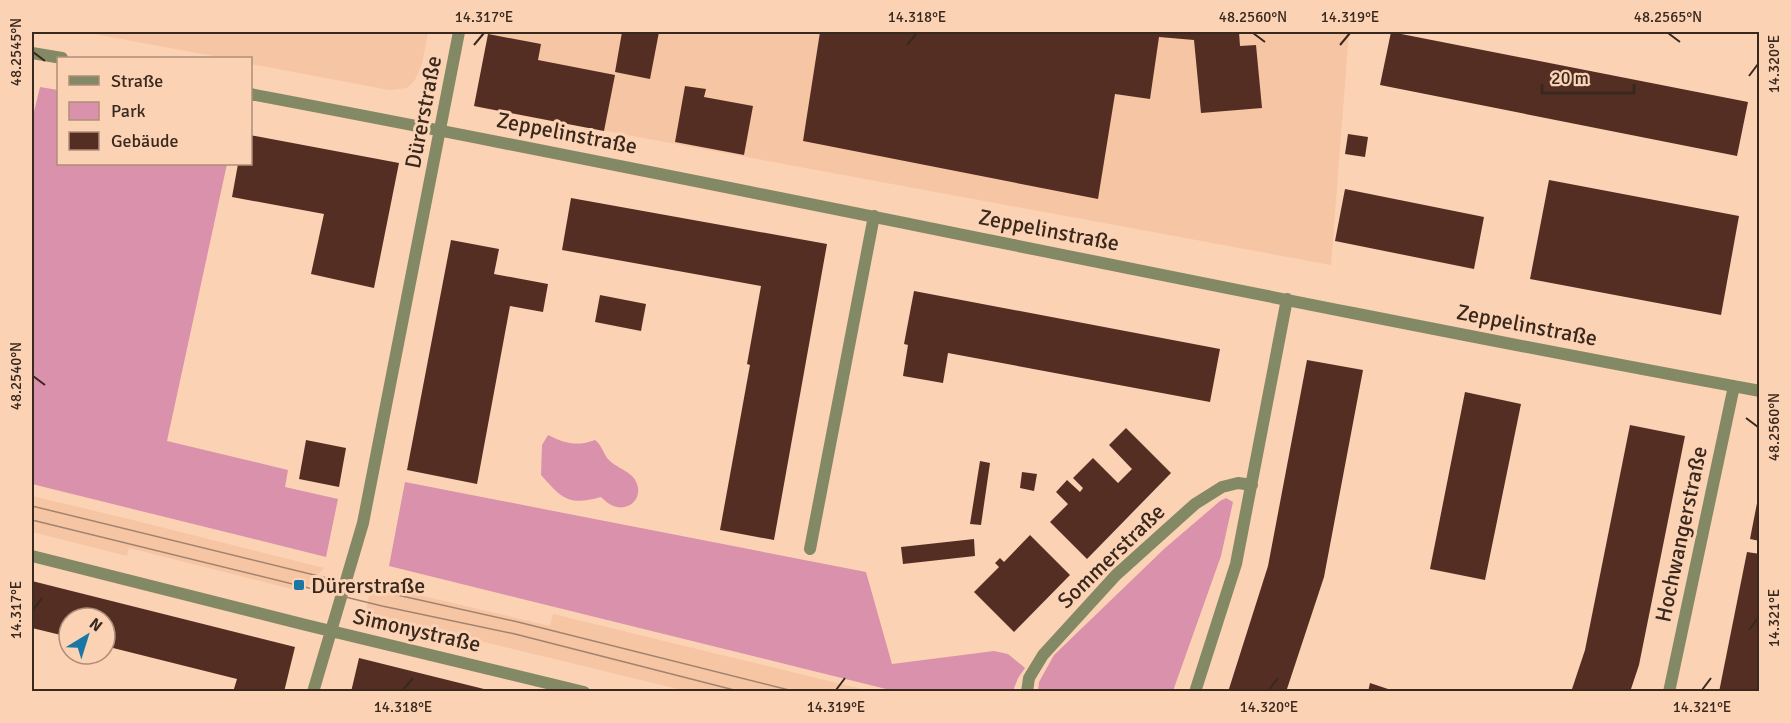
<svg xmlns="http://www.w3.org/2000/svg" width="1791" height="723" viewBox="0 0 1791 723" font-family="Signika,sans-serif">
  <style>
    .built { fill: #f6c5a4 }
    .green { fill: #da91ac }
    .building { fill: #552e23 }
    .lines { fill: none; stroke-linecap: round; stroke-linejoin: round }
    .street { stroke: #838965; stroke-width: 12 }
    .tram { stroke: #a1836e; stroke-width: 1.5 }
    .ticks { fill: none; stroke: #38281d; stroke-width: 2 }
    .poi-dot { fill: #1877a4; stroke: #fcd2b5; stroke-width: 2 }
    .labels { text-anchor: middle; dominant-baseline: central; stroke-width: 6; stroke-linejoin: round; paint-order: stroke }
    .street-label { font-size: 22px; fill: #38281d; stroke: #fcd2b5 }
    .poi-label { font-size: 22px; fill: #38281d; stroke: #fcd2b5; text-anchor: start }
    .neatline { fill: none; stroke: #38281d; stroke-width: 2 }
    .ticks-label { font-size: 15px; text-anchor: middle; fill: #38281d }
  </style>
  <rect width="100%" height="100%" fill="#fcd2b5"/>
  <path class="built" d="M 83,32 L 428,32 L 422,64 L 415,80 L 407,88 L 389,90 L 251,64 L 250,58 L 224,58 Z
    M 489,32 L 1349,32 L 1331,265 L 475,107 Z
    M 32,496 L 133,520 L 324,568 L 303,592 L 129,548 L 127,556 L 32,532 Z
    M 372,584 L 550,626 L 553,614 L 870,691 L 686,691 L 365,613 Z"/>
  <path class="green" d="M 40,87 L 58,90 L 58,164 L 227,164 L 167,441 L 288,470 L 285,487 L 338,499 L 326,557 L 32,484 L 32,120 Z
    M 548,435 C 564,443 577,447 595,440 C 602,445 603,453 608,459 C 617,469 633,471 637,484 C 642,497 631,510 617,507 C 611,506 605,501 601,497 C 569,506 562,499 541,475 L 542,445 Z
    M 405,482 L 866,572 L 892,664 L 994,651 L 1008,654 L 1025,668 L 1018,678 L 1013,691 L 894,691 L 389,566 Z
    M 1226,498 L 1233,502 L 1221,556 L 1173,691 L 1038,691 L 1039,682 L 1054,655 L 1164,549 L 1220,501 Z"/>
  <path class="building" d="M 622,32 L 659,32 L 650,79 L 615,72 Z
    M 820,32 L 1239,32 L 1240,46 L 1256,45 L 1262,108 L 1201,113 L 1194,40 L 1159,37 L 1150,99 L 1115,94 L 1098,199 L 803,141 Z
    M 1391,32 L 1748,102 L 1737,156 L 1380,85 Z
    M 488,34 L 541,44 L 538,60 L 615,75 L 604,131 L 474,106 Z
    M 685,86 L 706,89 L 704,97 L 753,106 L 744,155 L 675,142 Z
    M 1348,134 L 1368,137 L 1365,157 L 1345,154 Z
    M 250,135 L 399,163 L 374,288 L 311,274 L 324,214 L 232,197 L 238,164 L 250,164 Z
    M 1549,180 L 1739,216 L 1721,315 L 1530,279 Z
    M 1345,189 L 1484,217 L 1474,269 L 1335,241 Z
    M 571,198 L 827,244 L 774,540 L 720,530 L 750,365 L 747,364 L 761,286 L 562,250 Z
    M 451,240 L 499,249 L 494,274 L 548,284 L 543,312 L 510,306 L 477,484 L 407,470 Z
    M 914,291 L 1220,349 L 1210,402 L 948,353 L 943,383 L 903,376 L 908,345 L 904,344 Z
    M 600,295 L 646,304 L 641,331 L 595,322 Z
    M 1307,360 L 1363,370 L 1324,577 L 1286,692 L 1228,692 L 1268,566 Z
    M 1465,392 L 1521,404 L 1485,580 L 1430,569 Z
    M 1630,425 L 1685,436 L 1639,665 L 1630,692 L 1571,692 L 1585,650 Z
    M 1126,428 L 1171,473 L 1087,559 L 1050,522 L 1068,504 L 1056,492 L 1067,480 L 1080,492 L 1083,488 L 1073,478 L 1093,458 L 1118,483 L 1132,469 L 1109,445 Z
    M 306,440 L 346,448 L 339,487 L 299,479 Z
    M 980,461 L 990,463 L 981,525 L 970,524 Z
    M 1022,472 L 1037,474 L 1034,491 L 1020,488 Z
    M 1758,498 L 1760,498 L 1760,541 L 1750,539 Z
    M 1030,535 L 1070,575 L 1014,632 L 974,592 L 999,567 L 995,563 L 1000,558 L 1004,562 Z
    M 974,539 L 975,556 L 903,564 L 901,547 Z
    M 1747,552 L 1760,554 L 1760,692 L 1719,692 Z
    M 32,581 L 295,647 L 284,692 L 233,692 L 237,679 L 105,646 L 105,618 L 69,618 L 69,637 L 32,628 Z
    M 359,658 L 492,691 L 492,692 L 351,692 Z
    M 1370,683 L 1394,691 L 1394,692 L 1368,692 Z"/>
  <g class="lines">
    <path class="street" d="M 32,53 L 62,58
      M 250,94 C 754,189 1255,298 1760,391
      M 810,549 L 874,216
      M 32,556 L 306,625 L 584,692
      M 313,692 L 363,523 L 459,32
      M 1027,692 L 1029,678 L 1043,655 L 1116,575 L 1166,530 L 1195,504 L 1222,487 L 1238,483 L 1252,485
      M 1195,692 L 1236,564 L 1287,299
      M 1669,692 L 1734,386"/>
    <path class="tram" d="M 32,506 L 384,592 L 518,622 L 797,692
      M 32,520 L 382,606 L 515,634 L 742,692"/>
  </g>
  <path class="ticks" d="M 1253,33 L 1265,42M 1668,33 L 1680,42M 474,45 L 484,33M 907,45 L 917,33M 1340,45 L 1350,33M 33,52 L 45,61M 1749,76 L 1758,64M 33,376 L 45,385M 1746,418 L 1758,427M 33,610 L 42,598M 1749,630 L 1758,618M 403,690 L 413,678M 836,690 L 845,678M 1269,690 L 1278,678M 1702,690 L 1711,678"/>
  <rect class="poi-dot" x="293" y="579" width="12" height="12" rx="3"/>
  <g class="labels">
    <g class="street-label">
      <text transform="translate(423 112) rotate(-79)">Dürerstraße</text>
      <text transform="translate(567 133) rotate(11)">Zeppelinstraße</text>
      <text transform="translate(1049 230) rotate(11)">Zeppelinstraße</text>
      <text transform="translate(1527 325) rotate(11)">Zeppelinstraße</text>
      <text transform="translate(1681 534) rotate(-78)">Hochwangerstraße</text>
      <text transform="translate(1111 556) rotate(-44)">Sommerstraße</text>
      <text transform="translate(417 630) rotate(13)">Simonystraße</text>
    </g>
    <g class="poi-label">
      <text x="311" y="585">Dürerstraße</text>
    </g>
  </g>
  <rect width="1791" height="723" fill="none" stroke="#fcd2b5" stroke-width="66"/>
  <rect x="57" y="57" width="195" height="108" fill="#fcd2b5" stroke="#ae8e78" stroke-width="1.5"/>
  <rect x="69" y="76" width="30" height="9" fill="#838965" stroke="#ae8e78" stroke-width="1.5"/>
  <text x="111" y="87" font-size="18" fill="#38281d">Straße</text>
  <rect x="69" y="102" width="30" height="18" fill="#da91ac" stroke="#ae8e78" stroke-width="1.5"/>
  <text x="111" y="117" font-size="18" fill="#38281d">Park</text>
  <rect x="69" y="132" width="30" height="18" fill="#552e23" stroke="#ae8e78" stroke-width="1.5"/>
  <text x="111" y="147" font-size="18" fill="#38281d">Gebäude</text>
  <g transform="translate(87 636) rotate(38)"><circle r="28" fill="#fcd2b5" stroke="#ae8e78" stroke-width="1.5"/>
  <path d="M0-4.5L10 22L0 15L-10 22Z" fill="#1877a4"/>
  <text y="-9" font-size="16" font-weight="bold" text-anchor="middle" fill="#38281d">N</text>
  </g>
  <path d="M1542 84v9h92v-9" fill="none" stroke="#38281d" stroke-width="3"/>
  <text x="1551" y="84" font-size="18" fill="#38281d" stroke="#fcd2b5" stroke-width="4.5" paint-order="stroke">20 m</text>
  <rect x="33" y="33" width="1725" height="657" class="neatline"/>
  <g class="ticks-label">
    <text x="484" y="22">14.317°E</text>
    <text x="917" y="22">14.318°E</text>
    <text x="1253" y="22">48.2560°N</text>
    <text x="1350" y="22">14.319°E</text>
    <text x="1668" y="22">48.2565°N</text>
    <text transform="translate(16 52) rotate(-90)" y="5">48.2545°N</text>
    <text transform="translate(1774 64) rotate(-90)" y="5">14.320°E</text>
    <text transform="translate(16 376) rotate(-90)" y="5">48.2540°N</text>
    <text transform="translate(1774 427) rotate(-90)" y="5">48.2560°N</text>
    <text transform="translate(16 610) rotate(-90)" y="5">14.317°E</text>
    <text transform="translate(1774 618) rotate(-90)" y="5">14.321°E</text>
    <text x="403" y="712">14.318°E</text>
    <text x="836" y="712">14.319°E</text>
    <text x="1269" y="712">14.320°E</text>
    <text x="1702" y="712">14.321°E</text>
  </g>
</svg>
